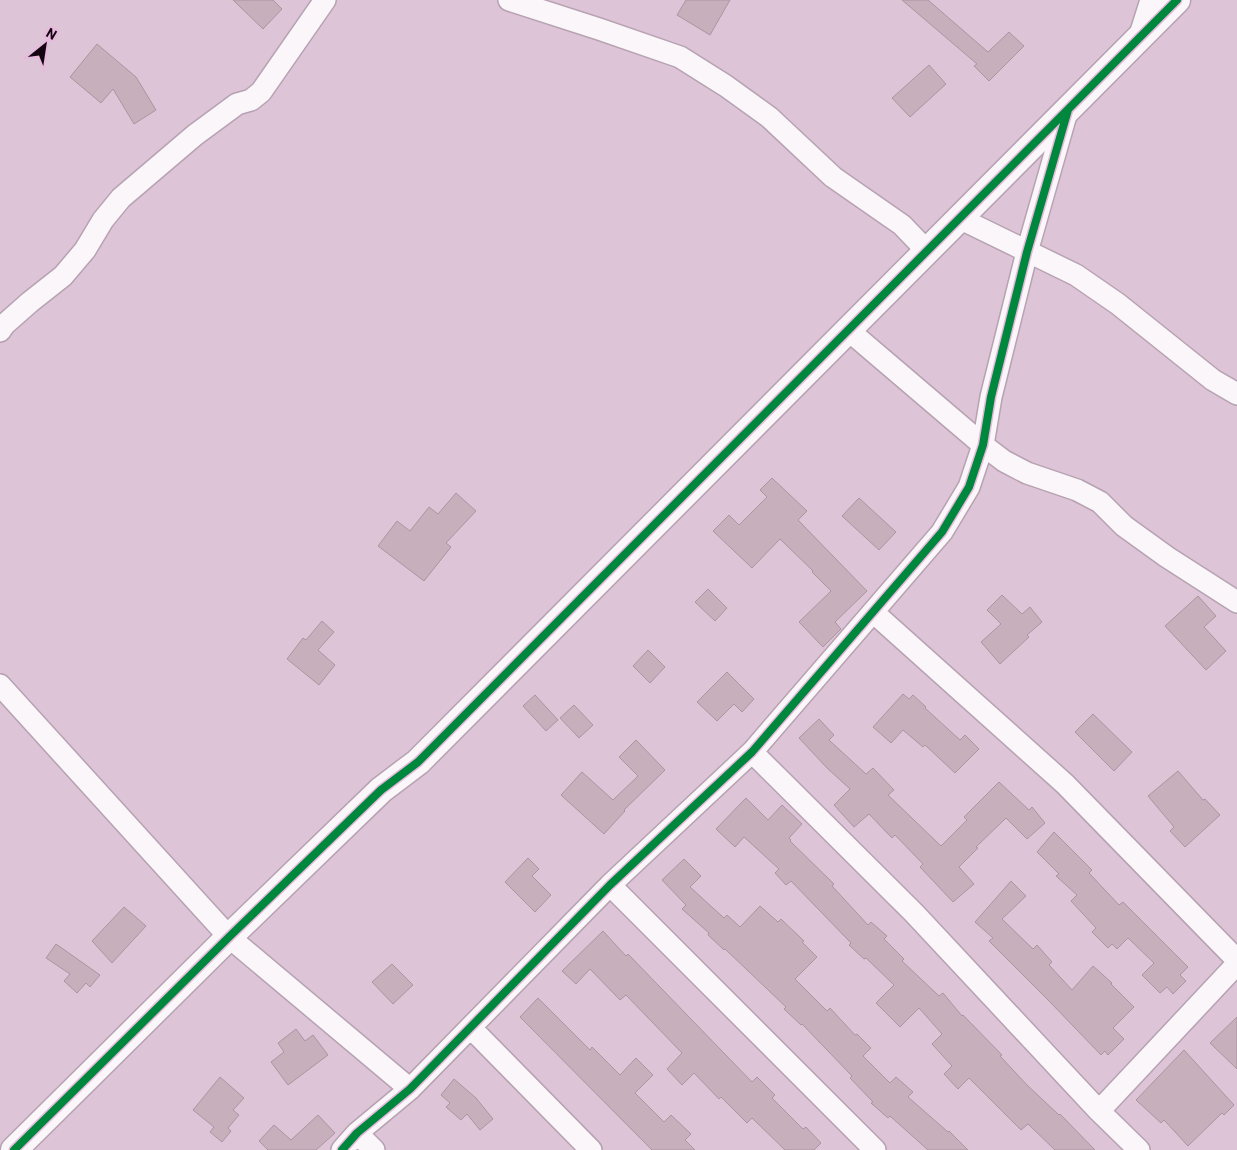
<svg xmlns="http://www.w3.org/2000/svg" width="1237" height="1150" viewBox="0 0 1237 1150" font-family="Barlow,sans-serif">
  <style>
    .building { fill: #c7afbc; stroke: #aa95a1 }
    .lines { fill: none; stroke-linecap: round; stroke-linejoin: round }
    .minor-casing { stroke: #b6a2b2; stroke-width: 24 }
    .tertiary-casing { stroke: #b6a2b2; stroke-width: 29 }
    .minor { stroke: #faf6f9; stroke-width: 21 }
    .tertiary { stroke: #faf6f9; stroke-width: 26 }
    .cycleway-casing { stroke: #e8b9dd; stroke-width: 11 }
    .cycleway { stroke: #00873e; stroke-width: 8 }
  </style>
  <rect width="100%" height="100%" fill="#dec4d7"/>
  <path class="building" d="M 233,0 L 273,0 L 282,9 L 263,29 Z
    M 686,0 L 730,0 L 710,35 L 677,15 Z
    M 902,0 L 928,0 L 988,52 L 1009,32 L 1024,46 L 989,81 L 974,66 L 977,64 Z
    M 97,44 L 136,77 L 156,110 L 134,124 L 113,89 L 101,103 L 70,77 Z
    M 929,65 L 946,84 L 910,117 L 892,98 Z
    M 772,478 L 807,511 L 798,520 L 867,591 L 835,622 L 841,629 L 823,647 L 799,622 L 831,591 L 812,572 L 813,571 L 780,539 L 752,568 L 713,531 L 729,515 L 739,525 L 767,497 L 760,490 Z
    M 456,493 L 476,511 L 446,543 L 451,547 L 424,581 L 378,546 L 397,521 L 410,531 L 429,507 L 438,514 Z
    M 859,498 L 896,532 L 879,550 L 842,516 Z
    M 708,589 L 727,608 L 715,621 L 695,602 Z
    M 1002,595 L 1022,614 L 1030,607 L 1042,622 L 1027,635 L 1029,637 L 1000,664 L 981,642 L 1001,624 L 987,610 Z
    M 1198,596 L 1216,616 L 1204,627 L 1226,651 L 1206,670 L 1165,626 Z
    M 322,621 L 334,632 L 318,650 L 335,665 L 319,685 L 287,659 L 303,638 L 306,640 Z
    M 648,650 L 665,667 L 650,683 L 633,666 Z
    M 727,672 L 754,699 L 742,712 L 734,704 L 717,721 L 697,702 Z
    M 903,694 L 909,699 L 913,695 L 926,707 L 925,708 L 960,740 L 965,735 L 979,749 L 955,773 L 925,745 L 923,747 L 903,730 L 891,743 L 873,727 Z
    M 535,695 L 558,720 L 546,731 L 523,706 Z
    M 574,705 L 593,725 L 579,738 L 560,718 Z
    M 1093,714 L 1132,752 L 1114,771 L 1075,732 Z
    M 819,719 L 834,735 L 829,740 L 866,774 L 873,768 L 894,790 L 888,795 L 941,846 L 967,820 L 964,817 L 999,782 L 1029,810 L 1032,807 L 1045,823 L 1027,839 L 1006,818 L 976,847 L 978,848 L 959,867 L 974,884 L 953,902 L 920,867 L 923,864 L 895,835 L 892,838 L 869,814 L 854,827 L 834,805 L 850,789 L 827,768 L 799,738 Z
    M 636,740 L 665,770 L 624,810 L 625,811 L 604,834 L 561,795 L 582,772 L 613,800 L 638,776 L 619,757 Z
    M 1178,771 L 1203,800 L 1205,799 L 1220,815 L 1185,847 L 1170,831 L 1174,827 L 1148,796 Z
    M 746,798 L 768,820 L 782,805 L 802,824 L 789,838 L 791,840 L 790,841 L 834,884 L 832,886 L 868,925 L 871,922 L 887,936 L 884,939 L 904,959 L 902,961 L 939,996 L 943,993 L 962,1016 L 963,1015 L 1002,1055 L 1000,1056 L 1027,1085 L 1059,1115 L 1060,1114 L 1095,1150 L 1055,1150 L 1028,1124 L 1021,1130 L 969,1078 L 958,1089 L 944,1074 L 952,1066 L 932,1044 L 942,1034 L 919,1008 L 900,1027 L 876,1003 L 894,985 L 866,958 L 864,959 L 849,945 L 851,943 L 791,881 L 786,885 L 775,873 L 779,869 L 744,837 L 735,847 L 716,829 Z
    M 1054,832 L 1092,870 L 1089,873 L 1119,905 L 1123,902 L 1188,967 L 1180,975 L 1186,981 L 1173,994 L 1167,987 L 1160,993 L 1142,975 L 1154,963 L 1128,938 L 1117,949 L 1112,944 L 1108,948 L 1092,932 L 1096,928 L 1071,901 L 1077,895 L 1056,876 L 1059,874 L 1037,852 Z
    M 528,858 L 539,869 L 532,876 L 551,895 L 535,912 L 505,882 Z
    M 684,859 L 701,876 L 690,887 L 724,918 L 727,915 L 740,927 L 760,906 L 778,922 L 781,919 L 804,941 L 802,942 L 817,957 L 795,979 L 827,1011 L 830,1008 L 855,1035 L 857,1034 L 871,1048 L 863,1056 L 890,1083 L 896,1077 L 913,1092 L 908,1097 L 948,1132 L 949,1131 L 968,1150 L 928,1150 L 890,1116 L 888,1118 L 871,1103 L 873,1102 L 850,1078 L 852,1076 L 802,1024 L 801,1025 L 784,1009 L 786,1007 L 725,949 L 724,950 L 708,935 L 709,933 L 682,909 L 686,905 L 662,880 Z
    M 1011,881 L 1026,896 L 1002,919 L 1033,949 L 1037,945 L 1052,962 L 1049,965 L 1072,990 L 1093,966 L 1112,983 L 1111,984 L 1134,1007 L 1113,1028 L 1124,1039 L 1108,1055 L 1105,1051 L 1101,1055 L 1051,1003 L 989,941 L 993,938 L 975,922 Z
    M 124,907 L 146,926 L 112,963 L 92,941 Z
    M 603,931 L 626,956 L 628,954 L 752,1082 L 757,1077 L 775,1095 L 772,1098 L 803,1129 L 806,1127 L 821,1143 L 814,1150 L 785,1150 L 752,1118 L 747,1123 L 721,1097 L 719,1099 L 694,1073 L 682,1085 L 667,1069 L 682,1053 L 626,995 L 620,1000 L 590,969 L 576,984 L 562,971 Z
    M 56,944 L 100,975 L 90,987 L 86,983 L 77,993 L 64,981 L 70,974 L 46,958 Z
    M 392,964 L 413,985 L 393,1004 L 372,982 Z
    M 538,998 L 590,1050 L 592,1047 L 620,1075 L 636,1058 L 653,1075 L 635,1093 L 664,1122 L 671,1115 L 691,1134 L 685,1140 L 695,1150 L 652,1150 L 520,1017 Z
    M 1237,1017 L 1237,1069 L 1210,1043 Z
    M 296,1029 L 305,1041 L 313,1035 L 328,1055 L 288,1085 L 271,1062 L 284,1052 L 278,1043 Z
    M 1184,1050 L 1234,1105 L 1224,1115 L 1222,1113 L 1188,1146 L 1164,1120 L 1161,1123 L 1136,1100 Z
    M 220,1077 L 244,1098 L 233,1110 L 239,1115 L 228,1128 L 231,1131 L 222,1142 L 210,1132 L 214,1127 L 193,1110 Z
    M 454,1079 L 476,1098 L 493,1119 L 480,1130 L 467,1114 L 461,1120 L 446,1107 L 450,1103 L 441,1095 Z
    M 318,1115 L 335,1133 L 316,1150 L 268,1150 L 259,1141 L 274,1125 L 291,1140 Z"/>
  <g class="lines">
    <defs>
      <path id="minor" d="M 509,0 L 599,29 L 680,57 L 726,86 L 769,117 L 833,177 L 902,225 L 926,250
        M 1139,38 L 1151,0
        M 959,218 L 1076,275 L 1118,304 L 1213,380 L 1237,394
        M 847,329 L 983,445 L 1004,461 L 1027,473 L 1077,490 L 1100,502 L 1124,526 L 1167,557 L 1237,602
        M 0,331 L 5,324 L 30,302 L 63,276 L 85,250 L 103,220 L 121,198 L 195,135 L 237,104 L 251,100 L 261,92 L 325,0
        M 873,612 L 1065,784 L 1237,960
        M 0,685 L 229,937 L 410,1089
        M 752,752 L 914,913 L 1099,1111 L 1139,1150
        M 610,885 L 875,1150
        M 471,1028 L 591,1150
        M 1099,1111 L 1237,964
        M 357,1133 L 374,1150
        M 342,1150 L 357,1133 L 410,1089 L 610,885 L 752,752 L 942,532 L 969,487 L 983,445 L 991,397 L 1027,252 L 1068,108"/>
      <path id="tertiary" d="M 14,1150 L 229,937 L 381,790 L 418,762 L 1177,0"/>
    </defs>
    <use href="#minor" class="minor-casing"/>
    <use href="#tertiary" class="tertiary-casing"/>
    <use href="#minor" class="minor"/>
    <use href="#tertiary" class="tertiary"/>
    <defs>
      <path id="cycleway" d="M 14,1150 L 229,937 L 381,790 L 418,762 L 1177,0
        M 342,1150 L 357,1133 L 410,1089 L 610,885 L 752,752 L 942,532 L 969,487 L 983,445 L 991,397 L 1027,252 L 1068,110"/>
    </defs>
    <use href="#cycleway" class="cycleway-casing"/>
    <use href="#cycleway" class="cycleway"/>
  </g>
  <g transform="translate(45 45) rotate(30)" stroke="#e8b9dd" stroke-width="4" paint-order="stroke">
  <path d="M0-4L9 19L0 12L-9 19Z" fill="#140611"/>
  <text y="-8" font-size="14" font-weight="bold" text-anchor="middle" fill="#140611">N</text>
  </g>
</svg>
